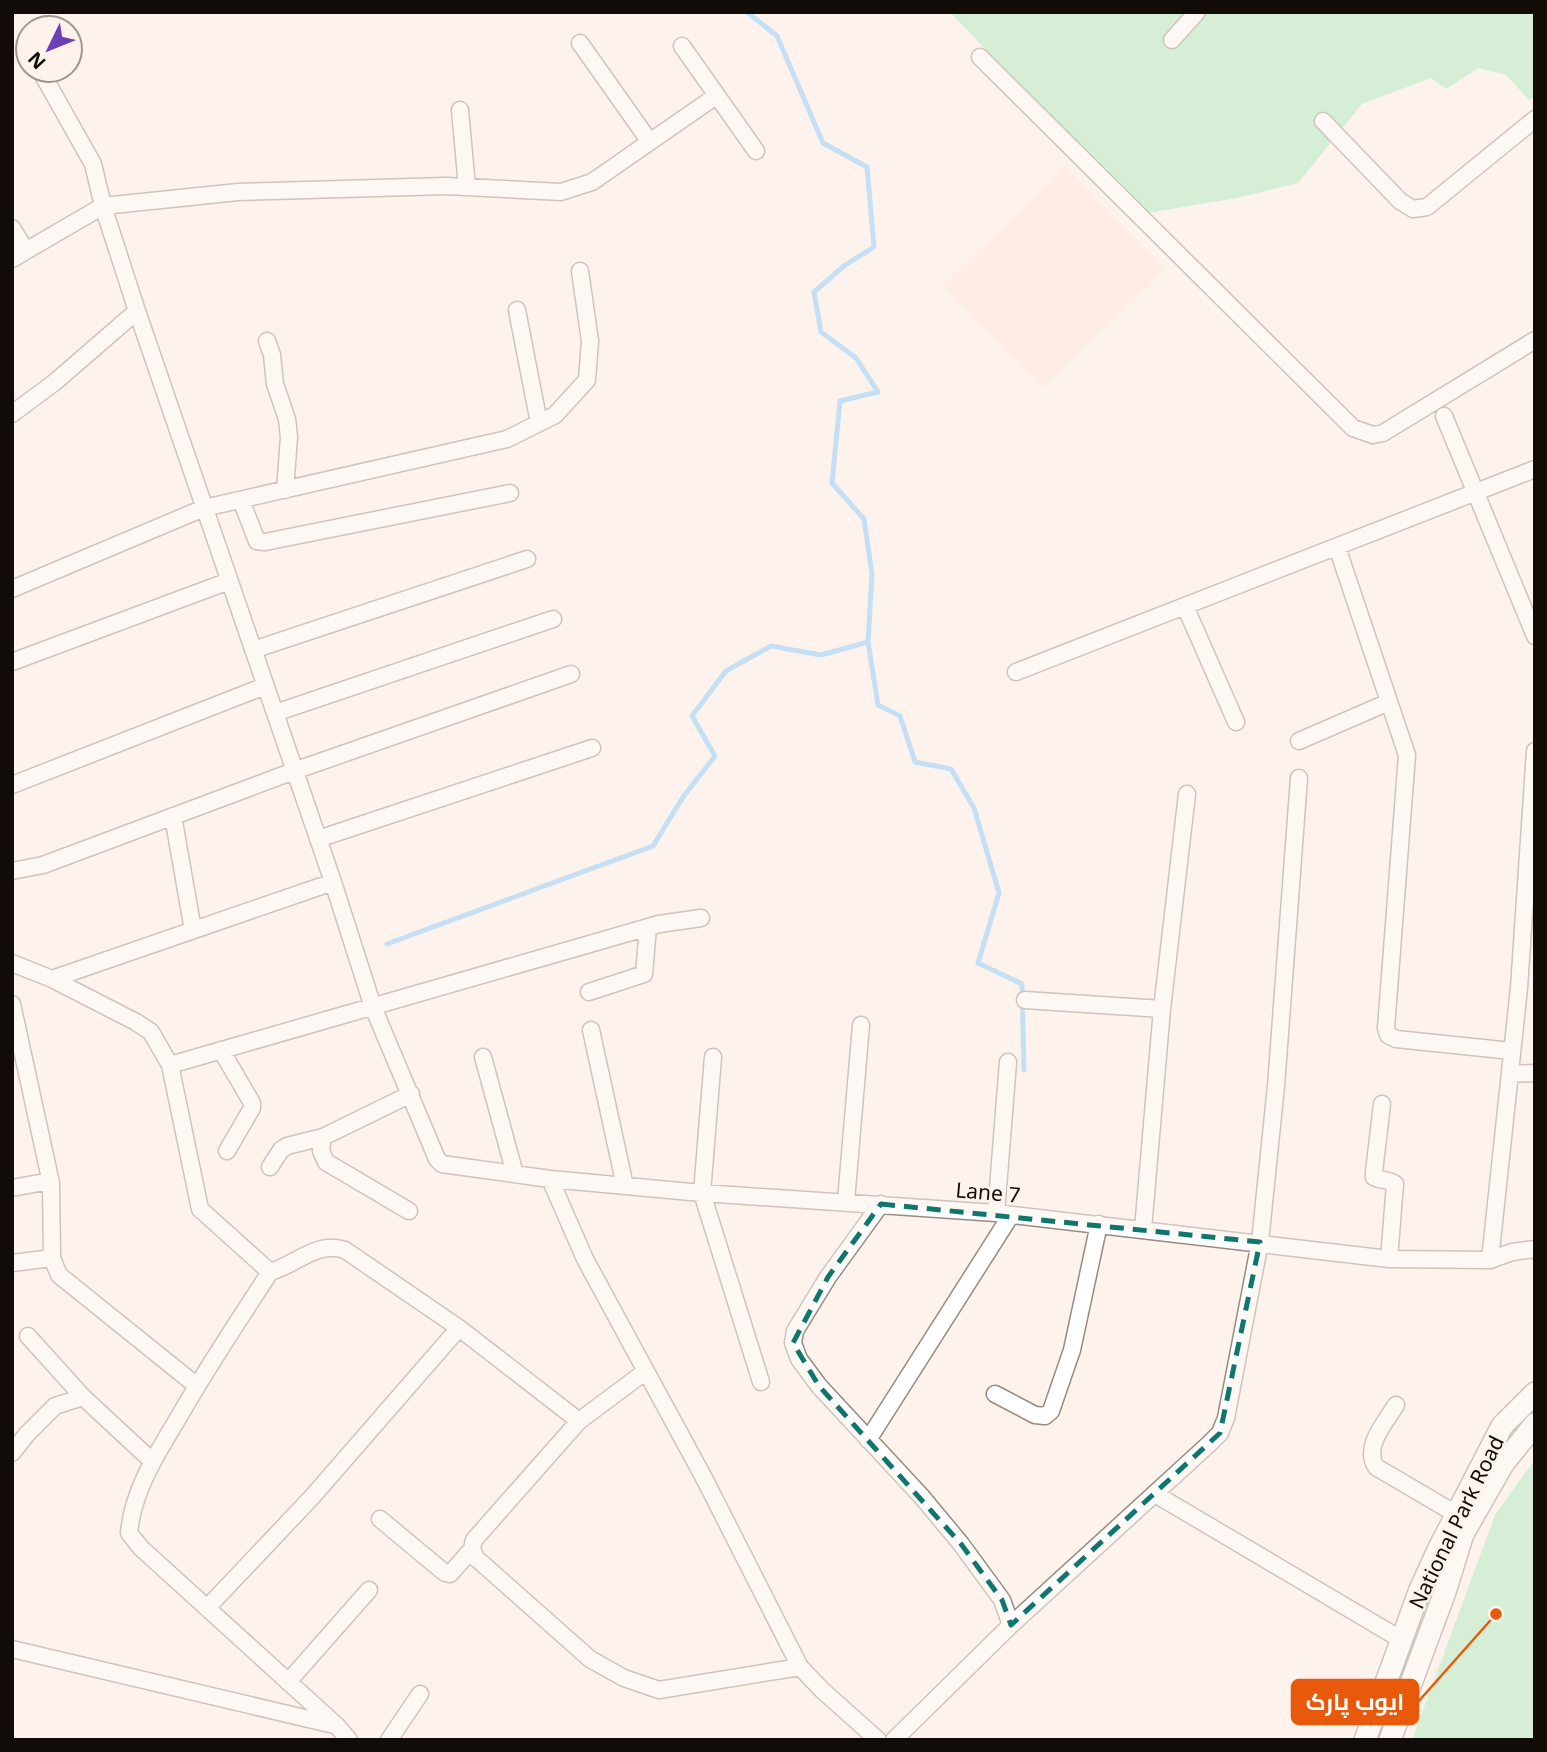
<svg xmlns="http://www.w3.org/2000/svg" width="1547" height="1752" viewBox="0 0 1547 1752" font-family="'Noto Sans',Cairo,sans-serif">
  <style>
    .industrial { fill: #fee5db }
    .green { fill: #a4e8b9 }
    .lines { fill: none; stroke-linecap: round; stroke-linejoin: round }
    .stream { stroke: #81c7fd; stroke-width: 5 }
    .street-casing { stroke: #998a7f; stroke-width: 19 }
    .secondary-casing { stroke: #998a7f; stroke-width: 24 }
    .street { stroke: #fff; stroke-width: 16 }
    .secondary { stroke: #fff; stroke-width: 21 }
    .marked { fill: none; stroke: #0f766e; stroke-width: 5; stroke-dasharray: 14 9; stroke-linejoin: round }
    .labels { text-anchor: middle; dominant-baseline: central; stroke-width: 5; stroke-linejoin: round; paint-order: stroke }
    .street-label { font-size: 21px; fill: #110c08; stroke: #fdf3ec }
    .leader { fill: none; stroke: #e8590c; stroke-width: 2.5 }
    .callout-dot { fill: #e8590c; stroke: #fdf3ec; stroke-width: 2.5 }
    .callout { fill: #e8590c; stroke: #e8590c; stroke-width: 2.5 }
    .callout-label { font-size: 23px; text-anchor: middle; font-weight: bold; fill: #fff }
  </style>
  <rect width="100%" height="100%" fill="#fdf3ec"/>
  <path class="industrial" d="M 1065,166 L 1165,270 L 1043,388 L 943,285 Z"/>
  <path class="green" d="M 950,12 L 1535,12 L 1535,97 L 1529,100 L 1506,75 L 1478,68 L 1446,89 L 1431,78 L 1362,104 L 1298,183 L 1237,198 L 1141,214 Z
    M 1535,1459 L 1535,1740 L 1412,1740 L 1495,1515 Z"/>
  <g class="lines">
    <path class="stream" d="M 868,642 L 878,705 L 900,716 L 915,762 L 951,769 L 974,808 L 999,893 L 978,963 L 1022,984 L 1024,1070
      M 387,944 L 653,846 L 683,797 L 715,756 L 692,716 L 726,671 L 771,646 L 821,655 L 868,642 L 872,574 L 864,519 L 832,483 L 840,401 L 878,392 L 856,358 L 821,332 L 814,292 L 844,266 L 874,247 L 867,167 L 823,143 L 777,36 L 747,12"/>
    <defs>
      <path id="street" d="M 1172,40 L 1197,12
        M 580,43 L 650,142
        M 682,46 L 756,151
        M 980,57 L 1353,428 L 1373,435 L 1383,433 L 1535,340
        M 40,70 L 93,164 L 103,206 L 137,311 L 333,882 L 373,1007 L 437,1159 L 442,1164 L 550,1179 L 702,1193 L 996,1213 L 1389,1259 L 1490,1260 L 1512,1252 L 1535,1249
        M 460,110 L 467,187
        M 1323,121 L 1400,201 L 1413,209 L 1427,207 L 1535,119
        M 12,228 L 26,251
        M 12,259 L 103,206 L 238,192 L 446,186 L 561,192 L 592,182 L 716,96
        M 517,310 L 539,423
        M 267,341 L 272,355 L 275,384 L 287,419 L 289,437 L 285,490
        M 12,414 L 55,382 L 137,311
        M 1444,416 L 1535,636
        M 241,500 L 257,541 L 265,542 L 510,493
        M 1337,547 L 1407,755 L 1386,1028 L 1388,1035 L 1396,1039 L 1512,1051
        M 12,589 L 204,508 L 507,439 L 555,415 L 587,380 L 590,341 L 580,271
        M 1185,606 L 1236,722
        M 253,650 L 527,559
        M 12,662 L 229,581
        M 1016,672 L 1535,469
        M 275,713 L 553,619
        M 1299,741 L 1389,702
        M 12,785 L 265,686
        M 173,816 L 193,930
        M 318,839 L 592,748
        M 12,871 L 43,865 L 294,771 L 571,674
        M 12,963 L 52,979 L 136,1022 L 151,1032 L 170,1065
        M 52,979 L 333,882
        M 589,992 L 644,974 L 648,927
        M 1025,1000 L 1162,1009
        M 12,1004 L 51,1183 L 52,1258 L 59,1275 L 197,1386
        M 591,1030 L 625,1186
        M 221,1050 L 252,1103 L 252,1108 L 227,1151
        M 483,1057 L 515,1174
        M 713,1057 L 702,1193 L 761,1382
        M 1510,1074 L 1535,1073
        M 1382,1104 L 1374,1172 L 1374,1177 C 1381,1181 1388,1179 1395,1184 L 1389,1259
        M 323,1137 L 321,1151 L 326,1162 L 409,1211
        M 270,1167 L 281,1150 L 287,1146 L 323,1137 L 411,1094
        M 550,1179 L 585,1259 L 704,1478 L 800,1667 L 822,1690 L 878,1740
        M 12,1188 L 50,1181
        M 846,1201 L 861,1025
        M 881,1204 L 828,1277 L 795,1331 L 793,1343 L 799,1359 L 819,1386 L 922,1497 L 961,1544 L 1002,1600 L 1011,1625
        M 996,1213 L 1008,1062
        M 1143,1229 L 1162,1009 L 1187,794
        M 1490,1260 L 1519,988 L 1535,751
        M 12,1263 L 52,1258
        M 270,1272 C 239,1320 208,1366 180,1415 C 158,1452 133,1489 129,1533 L 141,1548 L 337,1726 L 349,1740
        M 28,1336 L 83,1397
        M 646,1371 L 579,1421 L 474,1540 L 472,1549 L 476,1558 L 590,1659 L 624,1678 L 659,1690 L 800,1667
        M 995,1394 L 1035,1415 L 1045,1416 L 1051,1411 L 1072,1350 L 1099,1224
        M 1396,1405 C 1385,1423 1363,1447 1376,1467 L 1456,1514
        M 579,1421 L 459,1328 L 345,1250 C 317,1240 296,1265 270,1272 L 200,1209 L 170,1065 L 659,924 L 701,918
        M 868,1440 L 1011,1215
        M 12,1453 L 27,1434 L 55,1406 L 83,1397 L 152,1461
        M 1155,1494 L 1402,1640
        M 380,1519 L 445,1573 L 450,1574 L 472,1549
        M 207,1608 L 312,1497 L 459,1328
        M 12,1649 L 334,1725
        M 288,1682 L 369,1590
        M 389,1740 L 420,1694
        M 894,1740 L 1011,1625 L 1209,1444 L 1220,1433 L 1226,1418 L 1260,1242 L 1276,1086 L 1299,778"/>
      <path id="secondary" d="M 1365,1740 L 1419,1592 L 1438,1550 L 1502,1426 L 1535,1393
        M 1390,1740 L 1445,1592 L 1463,1534 L 1503,1464 L 1535,1424"/>
    </defs>
    <use href="#street" class="street-casing"/>
    <use href="#secondary" class="secondary-casing"/>
    <use href="#street" class="street"/>
    <use href="#secondary" class="secondary"/>
  </g>
  <path d="M0 0H1547V1752H0ZM 881,1204 L 1260,1242 L 1220,1433 L 1011,1625 L 1002,1600 L 961,1544 L 819,1386 L 793,1343 L 828,1277 Z" fill="#fdf3ec" fill-opacity=".55" fill-rule="evenodd"/>
  <path class="marked" d="M 881,1204 L 1260,1242 L 1220,1433 L 1011,1625 L 1002,1600 L 961,1544 L 819,1386 L 793,1343 L 828,1277 Z"/>
  <g class="labels">
    <g class="street-label">
      <text transform="translate(988 1192) rotate(5)">Lane 7</text>
      <text transform="translate(1456 1522) rotate(-64)">National Park Road</text>
    </g>
  </g>
  <path class="leader" d="M1496 1614L1418 1702"/>
  <circle class="callout-dot" cx="1496" cy="1614" r="7"/>
  <rect class="callout" x="1292" y="1680" width="126" height="44" rx="7"/>
  <g class="callout-label">
    <text x="1355" y="1710">ایوب پارک</text>
  </g>
  <rect width="1547" height="1752" fill="none" stroke="#110c08" stroke-width="28"/>
  <g transform="translate(49 49) rotate(227)"><circle r="33" fill="#fdf3ec" stroke="#9f9791" stroke-width="2"/>
  <path d="M0-5L12 26L0 18L-12 26Z" fill="#6b3fb7"/>
  <text y="-10" font-size="19" font-weight="bold" text-anchor="middle" fill="#110c08">N</text>
  </g>
</svg>
